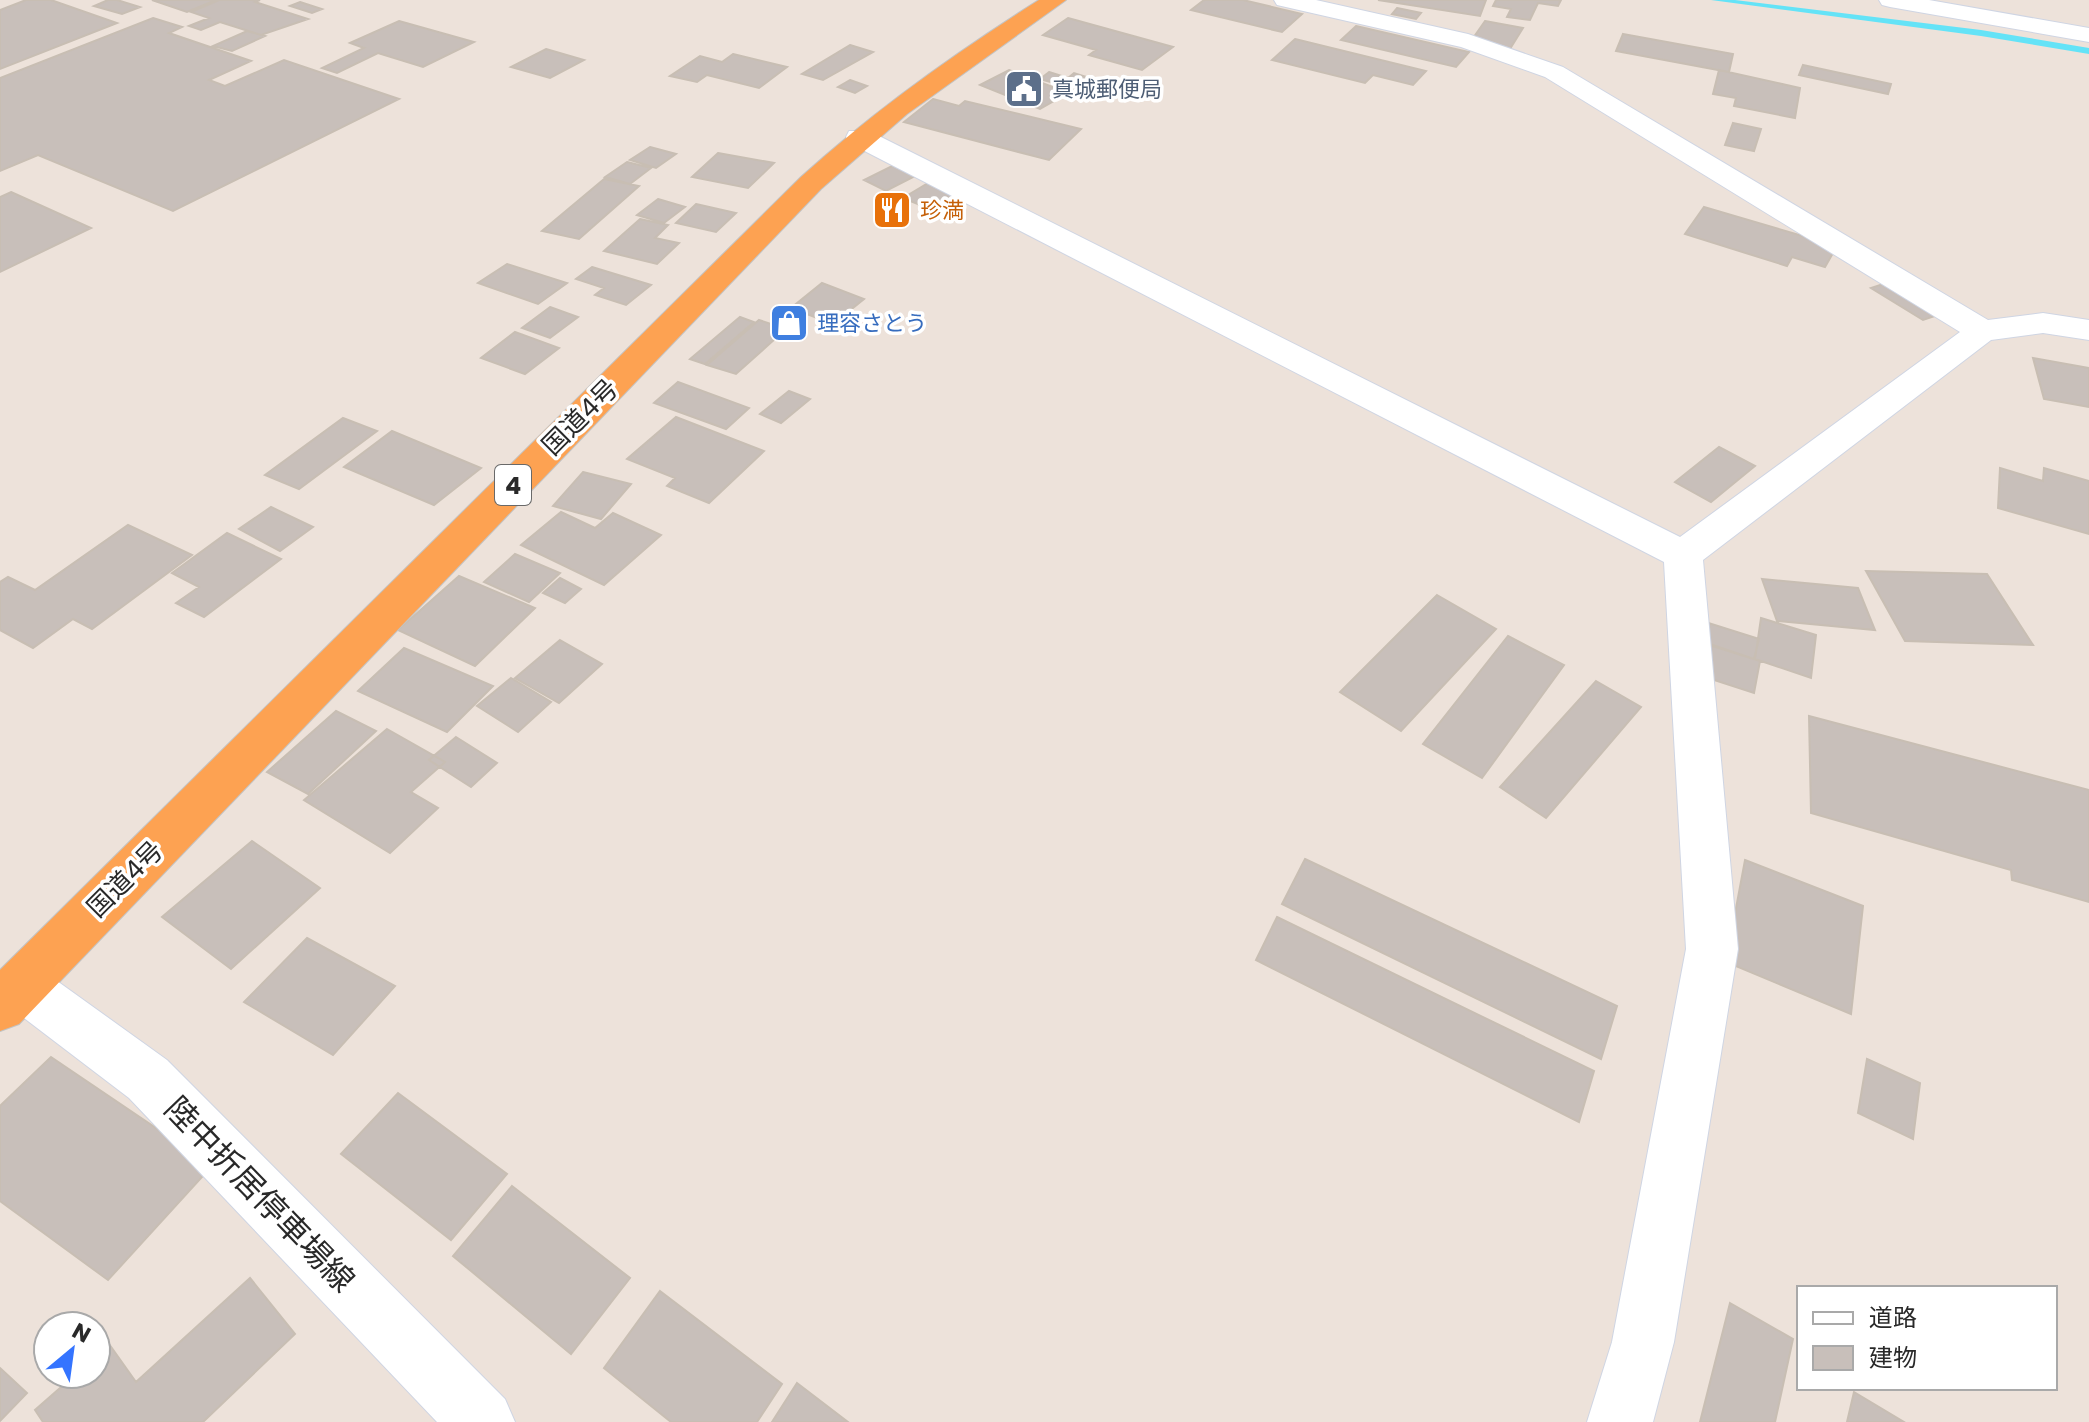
<svg xmlns="http://www.w3.org/2000/svg" width="2089" height="1422" viewBox="0 0 2089 1422" font-family="Poppins,'Noto Sans JP',sans-serif">
  <style>
    .lines { fill: none; stroke-linecap: round; stroke-linejoin: round }
    .stream { fill: #64e3f7; fill-rule: evenodd }
    .building { fill: #c8bfba; stroke: #c8beb3; stroke-width: 2 }
    .minor-casing { stroke: #cfd5e3; stroke-width: 2 }
    .secondary-casing { stroke: #cfd5e3; stroke-width: 2 }
    .trunk-casing { stroke: #c3c3c3; stroke-width: 2 }
    .minor { fill: #fff; fill-rule: evenodd }
    .secondary { fill: #fff; fill-rule: evenodd }
    .trunk { fill: #fda252; fill-rule: evenodd }
    .labels { text-anchor: middle; dominant-baseline: central; stroke-width: 7; stroke-linejoin: round; paint-order: stroke }
    .far-service-label { font-size: 22px; fill: #4e5e75; stroke: #fff; text-anchor: start }
    .far-food-label { font-size: 22px; fill: #c56008; stroke: #fff; text-anchor: start }
    .far-shop-label { font-size: 22px; fill: #366cbe; stroke: #fff; text-anchor: start }
    .shield { fill: #fff; stroke: #696969; stroke-width: 2 }
    .shield-label { font-size: 24px; font-weight: bold; fill: #292929 }
    .street-label { font-size: 26px; fill: #292929; stroke: #fff }
    .near-street-label { font-size: 32px; fill: #292929; stroke: #fff }
  </style>
  <rect width="100%" height="100%" fill="#ede2da"/>
  <g class="lines">
    <path class="stream" d="M 1711,0 L 1735,0 L 1981,30 L 2089,48 L 2089,54 L 1981,36 Z"/>
  </g>
  <path class="building" d="M 26,0 L 51,0 L 117,23 L 0,69 L 0,10 Z
    M 108,0 L 117,0 L 140,7 L 122,14 L 94,6 Z
    M 152,0 L 216,0 L 187,12 Z
    M 219,0 L 260,0 L 255,2 L 308,19 L 261,35 L 220,22 L 201,30 L 189,26 L 209,18 L 191,12 Z
    M 1204,0 L 1243,0 L 1302,14 L 1282,32 L 1191,10 Z
    M 1378,0 L 1486,0 L 1480,16 Z
    M 1496,0 L 1561,0 L 1558,6 L 1538,3 L 1530,20 L 1507,17 L 1511,9 L 1493,6 Z
    M 300,2 L 322,9 L 312,13 L 290,6 Z
    M 1397,8 L 1421,13 L 1416,19 L 1392,14 Z
    M 153,18 L 182,27 L 169,33 L 251,61 L 209,80 L 225,86 L 284,60 L 399,99 L 173,211 L 38,155 L 0,171 L 0,78 Z
    M 1068,18 L 1173,47 L 1142,70 L 1089,55 L 1096,50 L 1043,35 Z
    M 399,21 L 474,42 L 423,67 L 378,53 L 337,73 L 322,68 L 364,48 L 350,43 Z
    M 1485,21 L 1523,28 L 1510,49 L 1471,41 Z
    M 1356,26 L 1469,52 L 1456,67 L 1341,40 Z
    M 247,31 L 265,36 L 232,51 L 213,46 Z
    M 1623,34 L 1733,54 L 1729,72 L 1616,51 Z
    M 1295,39 L 1426,71 L 1413,85 L 1373,75 L 1365,83 L 1272,60 Z
    M 850,45 L 873,52 L 823,80 L 802,74 Z
    M 546,49 L 584,60 L 550,78 L 511,67 Z
    M 733,54 L 787,67 L 759,88 L 707,75 L 697,82 L 670,76 L 700,56 L 722,62 Z
    M 1803,65 L 1891,84 L 1888,94 L 1799,75 Z
    M 1009,70 L 1068,93 L 1040,109 L 980,85 Z
    M 1719,70 L 1800,88 L 1795,118 L 1734,106 L 1736,98 L 1713,94 Z
    M 1049,72 L 1068,78 L 1074,73 L 1090,78 L 1075,89 L 1040,79 Z
    M 850,80 L 867,86 L 855,93 L 838,87 Z
    M 933,99 L 959,106 L 965,101 L 1081,129 L 1049,160 L 904,122 Z
    M 1733,123 L 1761,129 L 1754,151 L 1725,145 Z
    M 650,147 L 676,154 L 656,168 L 630,160 Z
    M 718,153 L 774,163 L 748,188 L 692,177 Z
    M 627,162 L 651,168 L 630,184 L 605,177 Z
    M 900,162 L 921,173 L 886,191 L 864,180 Z
    M 938,177 L 981,195 L 947,216 L 903,198 Z
    M 604,179 L 639,186 L 579,239 L 542,231 Z
    M 11,192 L 91,228 L 0,272 L 0,197 Z
    M 658,199 L 685,207 L 664,223 L 637,215 Z
    M 696,204 L 736,213 L 716,232 L 676,223 Z
    M 1704,207 L 1837,246 L 1825,267 L 1792,257 L 1787,266 L 1685,234 Z
    M 640,219 L 668,225 L 655,238 L 679,243 L 657,264 L 604,251 Z
    M 507,264 L 567,283 L 538,304 L 478,283 Z
    M 592,267 L 651,285 L 626,305 L 595,295 L 604,288 L 576,279 Z
    M 1889,282 L 1941,314 L 1923,320 L 1871,288 Z
    M 822,283 L 864,299 L 833,324 L 791,308 Z
    M 550,307 L 578,317 L 550,338 L 522,328 Z
    M 740,317 L 754,322 L 705,364 L 690,359 Z
    M 759,320 L 786,329 L 736,374 L 707,365 Z
    M 515,332 L 559,348 L 525,374 L 481,358 Z
    M 2033,358 L 2089,368 L 2089,407 L 2044,399 Z
    M 678,382 L 749,408 L 726,429 L 654,403 Z
    M 789,391 L 810,399 L 781,423 L 760,414 Z
    M 676,417 L 764,451 L 709,503 L 667,486 L 675,478 L 627,459 Z
    M 343,418 L 377,431 L 299,489 L 265,475 Z
    M 392,431 L 481,468 L 434,505 L 344,467 Z
    M 1719,447 L 1755,466 L 1711,502 L 1675,482 Z
    M 2000,468 L 2043,481 L 2044,468 L 2089,481 L 2089,534 L 1998,508 Z
    M 583,472 L 631,484 L 601,519 L 553,506 Z
    M 271,507 L 313,527 L 280,551 L 239,529 Z
    M 561,512 L 595,528 L 613,513 L 661,535 L 604,585 L 521,545 Z
    M 128,525 L 192,555 L 92,629 L 73,619 L 33,648 L 0,630 L 0,582 L 8,577 L 35,590 Z
    M 227,533 L 281,559 L 204,617 L 176,603 L 199,587 L 172,573 Z
    M 515,554 L 560,573 L 529,602 L 484,582 Z
    M 1866,571 L 1987,574 L 2033,645 L 1905,641 Z
    M 459,576 L 535,608 L 475,666 L 398,630 Z
    M 560,578 L 581,589 L 565,603 L 543,593 Z
    M 1762,579 L 1858,588 L 1875,630 L 1777,621 Z
    M 1437,595 L 1496,629 L 1401,731 L 1340,692 Z
    M 1761,618 L 1816,635 L 1811,678 L 1755,659 Z
    M 1702,621 L 1759,639 L 1754,659 L 1698,640 Z
    M 1508,636 L 1564,665 L 1482,778 L 1423,744 Z
    M 560,640 L 602,664 L 559,703 L 515,678 Z
    M 1706,644 L 1760,661 L 1754,693 L 1699,675 Z
    M 404,648 L 493,686 L 447,732 L 358,691 Z
    M 511,678 L 551,702 L 518,732 L 477,706 Z
    M 1596,681 L 1641,707 L 1546,818 L 1500,787 Z
    M 336,711 L 376,731 L 308,794 L 267,772 Z
    M 1809,716 L 2089,790 L 2089,902 L 2012,880 L 2011,870 L 1811,813 Z
    M 387,729 L 445,762 L 411,792 L 438,808 L 390,853 L 304,800 Z
    M 456,737 L 497,763 L 471,787 L 429,760 Z
    M 252,841 L 320,888 L 231,969 L 162,917 Z
    M 1305,859 L 1617,1006 L 1601,1059 L 1282,904 Z
    M 1745,860 L 1863,906 L 1851,1014 L 1726,962 Z
    M 1277,917 L 1594,1071 L 1579,1122 L 1256,960 Z
    M 307,938 L 395,986 L 333,1055 L 244,1002 Z
    M 51,1057 L 212,1166 L 108,1280 L 0,1201 L 0,1106 Z
    M 1867,1059 L 1920,1083 L 1913,1139 L 1858,1113 Z
    M 398,1093 L 507,1174 L 451,1240 L 341,1154 Z
    M 512,1186 L 630,1278 L 571,1354 L 453,1256 Z
    M 250,1278 L 295,1334 L 203,1422 L 43,1422 L 35,1410 L 76,1374 L 96,1374 L 96,1356 L 109,1344 L 136,1382 Z
    M 660,1291 L 782,1384 L 757,1422 L 671,1422 L 604,1368 Z
    M 1730,1303 L 1793,1339 L 1775,1422 L 1700,1422 Z
    M 0,1368 L 27,1393 L 0,1421 Z
    M 797,1383 L 848,1422 L 772,1422 Z
    M 1854,1392 L 1904,1422 L 1847,1422 Z"/>
  <g class="lines">
    <defs>
      <path id="minor" d="M 1274,0 L 1316,0 L 1468,34 L 1563,67 L 1988,320 L 2043,313 L 2089,320 L 2089,340 L 2043,333 L 1991,340 L 1703,560 L 1738,949 L 1674,1342 L 1653,1422 L 1587,1422 L 1612,1342 L 1686,949 L 1664,562 L 849,143 L 846,137 L 849,131 L 869,131 L 1680,537 L 1960,332 L 1545,77 L 1461,47 L 1277,5 Z
        M 1879,0 L 1929,0 L 2089,28 L 2089,42 L 1890,7 L 1882,5 Z"/>
      <path id="secondary" d="M 21,961 L 39,968 L 167,1060 L 505,1399 L 515,1422 L 437,1422 L 129,1098 L 3,1002 L 0,974 L 3,968 Z"/>
      <path id="trunk" d="M 1039,0 L 1066,0 L 907,114 L 821,189 L 19,1024 L 0,1031 L 0,970 L 801,177 C 875,110 955,53 1039,0 Z"/>
    </defs>
    <use href="#minor" class="minor-casing"/>
    <use href="#secondary" class="secondary-casing"/>
    <use href="#trunk" class="trunk-casing"/>
    <use href="#minor" class="minor"/>
    <use href="#secondary" class="secondary"/>
    <use href="#trunk" class="trunk"/>
  </g>
  <defs>
    <symbol id="civic-square" viewBox="-11 -11 22 22"><rect x="-9" y="-9" width="18" height="18" rx="4" fill="#5c6f8a" stroke="#fff"/><path d="M-.6-6.5H3V-4.5H.6V-3L4-1V1h2V6H-6V1h2V-1L-.6-3ZM-1.2 2.5V6h2.4V2.5Z" fill="#fff"/></symbol>
    <symbol id="restaurant-square" viewBox="-11 -11 22 22"><rect x="-9" y="-9" width="18" height="18" rx="4" fill="#e8710a" stroke="#fff"/><path d="M-5-6h1v4h1v-4h1v4h1v-4h1v5L-1.5 .5V6h-2V.5L-5-1ZM5-6V6H3V1.5H1.5Q1.5-4 5-6Z" fill="#fff"/></symbol>
    <symbol id="shop-square" viewBox="-11 -11 22 22"><rect x="-9" y="-9" width="18" height="18" rx="4" fill="#3f7fe0" stroke="#fff"/><path d="M-5-2.5h2.3a2.7 3.5 0 0 1 5.4 0H5L5.5 6h-11ZM-1.5-2.5h3a1.5 2.3 0 0 0-3 0Z" fill="#fff"/></symbol>
  </defs>
  <g fill-rule="evenodd">
    <use href="#civic-square" x="1002" y="67" width="44" height="44"/>
    <use href="#restaurant-square" x="870" y="188" width="44" height="44"/>
    <use href="#shop-square" x="767" y="301" width="44" height="44"/>
  </g>
  <g class="labels">
    <g class="far-service-label">
      <text x="1052" y="89">真城郵便局</text>
    </g>
    <g class="far-food-label">
      <text x="920" y="210">珍満</text>
    </g>
    <g class="far-shop-label">
      <text x="817" y="323">理容さとう</text>
    </g>
    <rect class="shield" x="495" y="465" width="36" height="40" rx="6"/>
    <g class="shield-label">
      <text x="513" y="485">4</text>
    </g>
    <g class="street-label">
      <text transform="translate(580 417) rotate(-45)">国道4号</text>
      <text transform="translate(125 879) rotate(-45)">国道4号</text>
    </g>
    <g class="near-street-label">
      <text transform="translate(260 1194) rotate(46)">陸中折居停車場線</text>
    </g>
  </g>
  <rect x="1797" y="1286" width="260" height="104" fill="#ffffff" stroke="#a9a9a9" stroke-width="2"/>
  <rect x="1813" y="1312" width="40" height="12" fill="#ffffff" stroke="#a9a9a9" stroke-width="2"/>
  <text x="1869" y="1326" font-size="24" fill="#292929">道路</text>
  <rect x="1813" y="1346" width="40" height="24" fill="#c8bfba" stroke="#a9a9a9" stroke-width="2"/>
  <text x="1869" y="1366" font-size="24" fill="#292929">建物</text>
  <g transform="translate(72 1350) rotate(29)"><circle r="38" fill="#ffffff" stroke="#a9a9a9" stroke-width="2"/>
  <path d="M0-6L14 30L0 20L-14 30Z" fill="#3474ff"/>
  <text y="-12" font-size="22" font-weight="bold" text-anchor="middle" fill="#292929">N</text>
  </g>
</svg>
